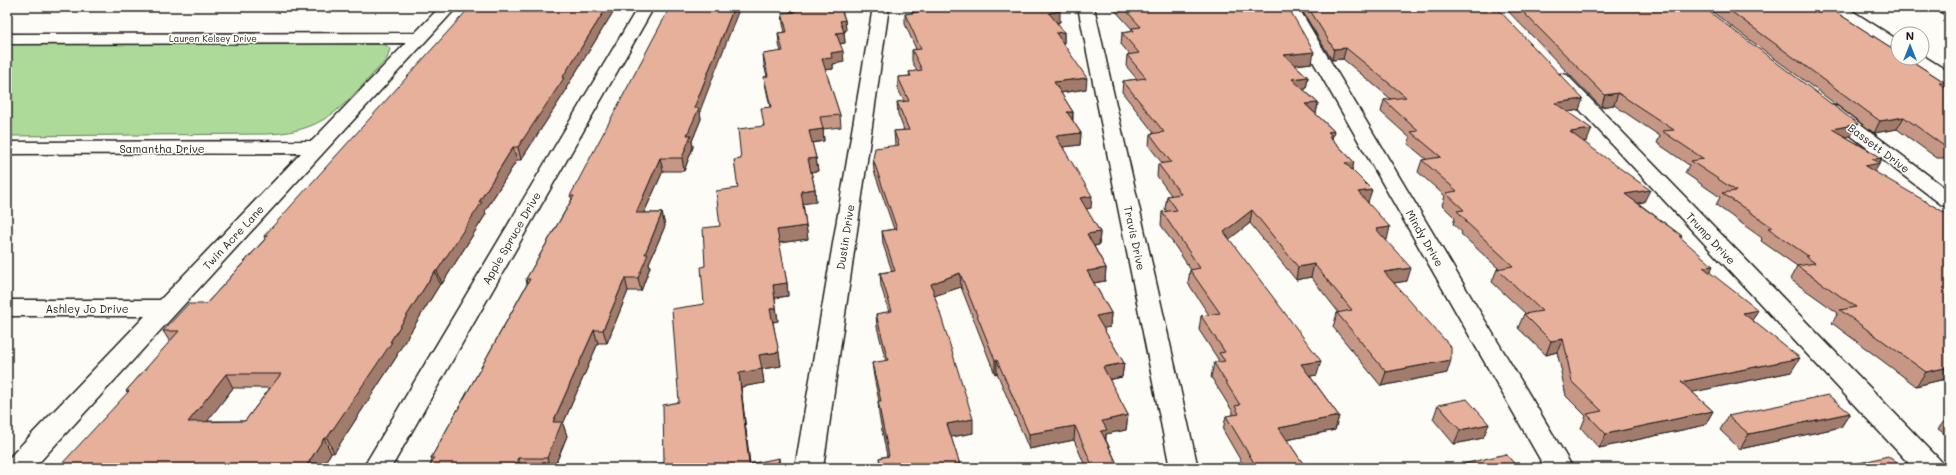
<svg xmlns="http://www.w3.org/2000/svg" width="1956" height="475" viewBox="0 0 1956 475" font-family="Mali,sans-serif">
  <style>
    .green { fill: #adda99; stroke: #647b5a }
    .lines { fill: none; stroke-linecap: round; stroke-linejoin: round }
    .minor-casing { stroke: #1c1c1c; stroke-width: 3 }
    .major-casing { stroke: #1c1c1c; stroke-width: 3 }
    .minor { fill: #fdfcf7; fill-rule: evenodd }
    .major { fill: #f8e181; fill-rule: evenodd }
    .wall { fill: #c69785; stroke: #1c1c1c; fill-rule: evenodd }
    .shaded-wall { fill: #a17b6c; stroke: #1c1c1c }
    .building { fill: #e6b09b; stroke: #1c1c1c; fill-rule: evenodd }
    .labels { text-anchor: middle; dominant-baseline: central; stroke-width: 3; stroke-linejoin: round; paint-order: stroke }
    .far-street-label { font-size: 9px; fill: #1c1c1c; stroke: #fdfcf7 }
    .street-label { font-size: 11px; fill: #1c1c1c; stroke: #fdfcf7 }
  </style>
  <rect width="100%" height="100%" fill="#fdfcf7"/>
  <filter id="ink" filterUnits="userSpaceOnUse"><feTurbulence type="fractalNoise" baseFrequency=".025" numOctaves="2"/><feDisplacementMap in="SourceGraphic" scale="8" xChannelSelector="R" yChannelSelector="G"/><feConvolveMatrix kernelMatrix="1 2 1 2 8 2 1 2 1" color-interpolation-filters="sRGB"/></filter>
  <g filter="url(#ink)">
    <path class="green" d="M 7,43 L 379,43 L 386,45 L 390,49 L 387,59 C 347,100 330,132 268,134 L 7,136 Z"/>
    <g class="lines">
      <defs>
        <path id="minor" d="M 440,7 L 457,7 L 34,468 L 7,468 L 7,460 L 145,316 L 7,316 L 7,300 L 160,300 L 301,153 L 7,154 L 7,142 L 312,141 L 406,43 L 7,44 L 7,34 L 415,33 Z
          M 638,7 L 654,7 L 391,468 L 363,468 Z
          M 873,7 L 889,7 L 823,468 L 795,468 Z
          M 1078,7 L 1094,7 L 1198,468 L 1170,468 Z
          M 1282,7 L 1298,7 L 1573,468 L 1545,468 Z
          M 1827,7 L 1846,7 L 1898,40 L 1898,52 L 1892,51 L 1830,10 Z
          M 1922,55 L 1949,72 L 1949,85 L 1943,84 L 1909,62 L 1907,58 L 1922,58 Z
          M 1561,74 L 1567,75 L 1940,460 L 1944,468 L 1913,468 L 1555,83 L 1552,79 L 1555,75 Z
          M 1831,105 L 1838,107 L 1949,191 L 1949,207 L 1942,205 L 1824,115 L 1822,111 L 1824,107 Z"/>
        <path id="major" d="M 1934,7 L 1949,7 L 1949,16 L 1937,10 Z"/>
      </defs>
      <use href="#minor" class="minor-casing"/>
      <use href="#major" class="major-casing"/>
      <use href="#minor" class="minor"/>
      <use href="#major" class="major"/>
    </g>
    <path class="wall" d="M 792,7 L 848,7 L 848,10 L 842,11 L 845,20 L 846,31 L 844,31 L 845,43 L 840,44 L 844,62 L 833,64 L 833,69 L 825,70 L 840,115 L 841,127 L 823,129 L 824,141 L 812,143 L 816,158 L 818,171 L 811,171 L 815,189 L 816,202 L 803,203 L 808,239 L 779,243 L 787,283 L 788,296 L 775,298 L 778,321 L 773,322 L 781,366 L 762,369 L 764,383 L 741,387 L 750,464 L 780,468 L 664,463 L 704,304 L 705,266 L 720,226 L 738,188 L 741,159 L 763,126 L 770,107 L 766,88 L 764,77 L 767,76 L 764,65 L 763,54 L 781,52 L 779,44 L 778,33 L 785,32 L 783,24 L 782,13 L 793,12 Z
      M 910,7 L 1057,7 L 1060,22 L 1057,22 L 1064,32 L 1064,43 L 1062,43 L 1086,89 L 1061,93 L 1073,112 L 1073,121 L 1081,133 L 1080,145 L 1063,147 L 1091,208 L 1086,209 L 1100,232 L 1099,245 L 1094,246 L 1106,268 L 1105,281 L 1094,283 L 1111,313 L 1110,327 L 1103,328 L 1124,363 L 1122,377 L 1109,380 L 1128,415 L 1126,430 L 1106,434 L 1106,440 L 1119,468 L 1086,468 L 1074,440 L 1029,449 L 997,373 L 995,374 L 961,287 L 934,296 L 973,433 L 951,437 L 961,468 L 873,468 L 873,463 L 880,462 L 879,458 L 887,456 L 879,415 L 878,401 L 879,401 L 874,377 L 872,363 L 886,361 L 877,327 L 876,314 L 889,312 L 881,286 L 880,273 L 892,271 L 883,244 L 882,231 L 894,229 L 874,171 L 873,159 L 895,145 L 894,131 L 904,130 L 898,114 L 897,102 L 904,101 L 898,89 L 898,77 L 910,76 L 909,72 L 917,71 L 912,61 L 912,50 L 916,49 L 905,24 L 905,14 L 913,13 Z
      M 1112,7 L 1288,7 L 1312,63 L 1295,65 L 1308,77 L 1306,89 L 1303,89 L 1318,103 L 1316,114 L 1334,131 L 1332,139 L 1354,162 L 1352,170 L 1387,240 L 1386,240 L 1407,281 L 1394,283 L 1447,373 L 1381,386 L 1333,327 L 1337,313 L 1339,313 L 1311,277 L 1296,280 L 1250,223 L 1229,239 L 1317,375 L 1310,376 L 1339,416 L 1335,430 L 1287,440 L 1306,468 L 1245,468 L 1223,430 L 1226,416 L 1233,415 L 1233,412 L 1211,377 L 1214,363 L 1218,362 L 1218,359 L 1199,330 L 1201,316 L 1209,315 L 1188,283 L 1190,270 L 1191,270 L 1161,225 L 1162,212 L 1167,211 L 1165,209 L 1167,196 L 1171,195 L 1157,176 L 1158,164 L 1162,163 L 1149,146 L 1150,134 L 1154,133 L 1122,92 L 1123,81 L 1137,79 L 1126,66 L 1127,55 L 1130,55 L 1121,44 L 1122,33 L 1131,32 L 1132,29 Z
      M 1300,7 L 1496,7 L 1579,110 L 1568,112 L 1587,141 L 1582,141 L 1644,202 L 1638,203 L 1682,236 L 1681,238 L 1710,273 L 1753,320 L 1791,372 L 1692,392 L 1713,411 L 1705,425 L 1599,448 L 1581,428 L 1586,416 L 1566,396 L 1561,372 L 1562,370 L 1561,369 L 1557,352 L 1546,355 L 1518,328 L 1524,314 L 1526,314 L 1492,282 L 1497,269 L 1498,268 L 1461,234 L 1462,232 L 1453,224 L 1455,218 L 1442,205 L 1445,196 L 1418,172 L 1422,160 L 1426,159 L 1408,144 L 1410,138 L 1381,112 L 1384,100 L 1391,99 L 1343,59 L 1332,60 Z
      M 1504,7 L 1703,7 L 1851,136 L 1846,137 L 1882,158 L 1875,171 L 1949,378 L 1916,386 L 1832,323 L 1838,313 L 1790,279 L 1797,266 L 1761,241 L 1762,238 L 1716,205 L 1720,197 L 1685,173 L 1689,165 L 1657,143 L 1660,136 L 1614,105 L 1601,107 Z
      M 1706,7 L 1828,7 L 1946,83 L 1944,86 L 1949,90 L 1949,158 L 1937,158 L 1897,129 L 1874,133 Z
      M 615,9 L 566,88 L 567,89 L 521,160 L 517,160 L 485,211 L 486,214 L 442,284 L 440,284 L 397,354 L 397,356 L 334,453 L 331,453 L 321,468 L 127,392 L 126,391 L 170,342 L 163,331 L 206,304 L 265,239 L 264,236 ZM 233,388 L 270,388 L 245,421 L 207,421 Z
      M 700,111 L 701,119 L 692,141 L 693,147 L 684,171 L 663,171 L 644,213 L 662,213 L 665,226 L 649,263 L 650,267 L 641,291 L 628,291 L 607,343 L 598,343 L 563,424 L 567,436 L 554,468 L 429,468 L 432,461 L 431,458 L 527,284 L 526,279 L 572,199 L 570,196 Z
      M 1438,405 L 1483,438 L 1454,444 L 1433,419 Z
      M 1850,413 L 1841,427 L 1740,449 L 1720,430 L 1728,416 Z
      M 1949,415 L 1949,437 L 1938,429 Z"/>
    <path class="shaded-wall" d="M 607,7 L 615,7 L 615,9 L 566,88 L 567,89 L 521,160 L 518,147 Z
      M 734,7 L 740,7 L 700,111 L 701,119 L 692,141 L 693,147 L 684,171 L 682,158 L 694,108 Z
      M 838,7 L 848,7 L 848,10 L 839,11 Z
      M 1060,11 L 1060,22 L 1049,23 L 1049,13 Z
      M 845,20 L 846,31 L 840,32 L 840,21 Z
      M 844,32 L 845,43 L 837,44 L 836,33 Z
      M 1064,32 L 1064,43 L 1055,44 L 1056,33 Z
      M 1346,48 L 1343,59 L 1332,60 L 1334,49 Z
      M 843,51 L 844,62 L 833,64 L 833,69 L 823,70 L 822,59 L 831,53 Z
      M 1314,52 L 1312,63 L 1282,66 L 1284,55 Z
      M 1308,77 L 1306,89 L 1290,91 L 1292,79 Z
      M 1087,78 L 1086,89 L 1053,94 L 1054,82 Z
      M 1618,93 L 1614,105 L 1601,107 L 1605,95 Z
      M 1583,99 L 1579,110 L 1551,115 L 1555,103 Z
      M 1318,103 L 1316,114 L 1305,104 Z
      M 1067,112 L 1073,112 L 1072,124 Z
      M 1904,117 L 1897,129 L 1874,133 L 1880,121 Z
      M 1858,124 L 1851,136 L 1825,141 L 1832,129 Z
      M 823,129 L 824,141 L 811,143 L 809,131 Z
      M 1592,129 L 1587,141 L 1565,144 L 1570,132 Z
      M 1334,131 L 1331,143 L 1328,132 Z
      M 1081,133 L 1080,145 L 1055,148 L 1056,136 Z
      M 513,147 L 517,160 L 485,211 L 486,214 L 442,284 L 437,271 L 479,202 Z
      M 660,158 L 663,171 L 638,226 L 636,213 Z
      M 816,158 L 818,171 L 810,172 L 808,159 Z
      M 1882,158 L 1879,163 L 1880,163 L 1872,176 L 1865,166 L 1872,159 Z
      M 1354,162 L 1351,174 L 1345,163 Z
      M 815,189 L 816,202 L 802,204 L 801,191 Z
      M 1372,190 L 1368,202 L 1355,205 L 1358,192 Z
      M 1650,190 L 1644,202 L 1620,206 L 1625,194 Z
      M 1092,196 L 1091,208 L 1079,210 L 1080,198 Z
      M 1252,210 L 1250,223 L 1222,245 L 1224,232 Z
      M 662,213 L 665,226 L 649,263 L 650,267 L 641,291 L 638,278 L 645,254 Z
      M 806,226 L 808,239 L 778,243 L 777,230 Z
      M 1390,227 L 1387,240 L 1372,242 L 1376,229 Z
      M 1100,232 L 1099,245 L 1087,247 L 1087,234 Z
      M 1314,264 L 1311,277 L 1296,280 L 1298,267 Z
      M 1713,266 L 1707,279 L 1703,267 Z
      M 1106,268 L 1105,281 L 1086,284 L 1087,271 Z
      M 1411,268 L 1407,281 L 1381,285 L 1384,272 Z
      M 435,271 L 440,284 L 397,354 L 397,356 L 334,453 L 327,438 L 390,342 Z
      M 960,273 L 961,287 L 931,297 L 931,284 Z
      M 625,278 L 628,291 L 607,343 L 603,330 Z
      M 787,283 L 788,296 L 774,298 L 773,285 Z
      M 776,308 L 778,321 L 772,322 L 770,309 Z
      M 1758,310 L 1751,323 L 1743,313 Z
      M 1111,313 L 1110,327 L 1095,330 L 1096,316 Z
      M 594,330 L 598,343 L 563,424 L 567,436 L 554,468 L 550,468 L 547,458 L 553,422 Z
      M 1563,339 L 1557,352 L 1546,355 L 1551,341 Z
      M 779,352 L 781,366 L 762,369 L 764,383 L 741,387 L 750,468 L 739,373 L 759,355 Z
      M 1800,358 L 1791,372 L 1674,396 L 1681,382 Z
      M 995,360 L 997,360 L 997,373 L 995,374 Z
      M 1451,360 L 1447,373 L 1381,386 L 1386,372 Z
      M 1321,361 L 1317,375 L 1298,378 L 1301,364 Z
      M 1124,363 L 1122,377 L 1102,381 L 1103,367 Z
      M 1949,367 L 1949,378 L 1916,386 L 1926,372 Z
      M 226,374 L 233,388 L 196,436 L 188,422 Z
      M 1713,411 L 1705,425 L 1599,448 L 1606,434 Z
      M 1850,413 L 1841,427 L 1740,449 L 1749,434 Z
      M 1128,415 L 1126,430 L 1106,434 L 1105,444 L 1100,445 L 1102,421 Z
      M 1339,416 L 1335,430 L 1276,442 L 1279,428 Z
      M 973,419 L 973,433 L 947,438 L 947,424 Z
      M 1489,424 L 1483,438 L 1454,444 L 1460,430 Z
      M 1075,426 L 1074,440 L 1029,449 L 1029,434 Z
      M 324,438 L 331,453 L 321,468 L 305,468 Z
      M 518,458 L 521,468 L 513,468 Z
      M 779,458 L 780,468 L 777,468 Z"/>
    <path class="building" d="M 470,7 L 607,7 L 562,78 L 564,78 L 518,147 L 513,147 L 479,202 L 482,202 L 437,271 L 435,271 L 390,342 L 392,342 L 327,438 L 324,438 L 305,468 L 58,468 L 129,391 L 126,391 L 179,331 L 163,331 L 188,304 L 206,304 L 268,236 L 264,236 ZM 226,374 L 281,374 L 245,421 L 188,422 Z
      M 670,7 L 734,7 L 694,108 L 699,108 L 687,135 L 691,135 L 682,158 L 660,158 L 636,213 L 662,213 L 645,254 L 648,254 L 638,278 L 625,278 L 603,330 L 594,330 L 553,422 L 562,422 L 547,458 L 518,458 L 513,468 L 429,468 L 434,458 L 431,458 L 530,279 L 526,279 L 574,196 L 570,196 Z
      M 794,7 L 840,7 L 845,20 L 840,21 L 844,32 L 836,33 L 843,51 L 831,53 L 832,58 L 822,59 L 840,115 L 820,117 L 823,129 L 809,131 L 816,158 L 808,159 L 815,189 L 801,191 L 806,226 L 777,230 L 787,283 L 773,285 L 776,308 L 770,309 L 779,352 L 759,355 L 762,369 L 739,373 L 749,464 L 779,458 L 777,468 L 636,468 L 664,463 L 663,405 L 679,402 L 672,309 L 704,304 L 701,267 L 705,266 L 703,228 L 720,226 L 716,191 L 738,188 L 734,160 L 741,159 L 738,129 L 764,126 L 761,108 L 771,107 L 764,77 L 768,76 L 763,54 L 783,51 L 778,33 L 787,32 L 782,13 L 795,12 Z
      M 916,7 L 1057,7 L 1060,11 L 1049,13 L 1064,32 L 1056,33 L 1087,78 L 1054,82 L 1073,112 L 1067,112 L 1081,133 L 1056,136 L 1092,196 L 1080,198 L 1100,232 L 1087,234 L 1106,268 L 1087,271 L 1111,313 L 1096,316 L 1124,363 L 1103,367 L 1128,415 L 1102,421 L 1107,430 L 1101,431 L 1119,468 L 1088,468 L 1093,467 L 1075,426 L 1029,434 L 997,360 L 995,360 L 960,273 L 931,284 L 973,419 L 947,424 L 961,468 L 874,468 L 873,463 L 880,462 L 879,458 L 889,456 L 878,401 L 881,401 L 872,363 L 888,360 L 876,314 L 892,311 L 880,273 L 895,271 L 882,231 L 897,229 L 873,159 L 875,148 L 899,145 L 894,131 L 909,130 L 897,102 L 909,101 L 898,77 L 911,76 L 909,72 L 922,70 L 912,50 L 921,49 L 905,14 L 918,12 Z
      M 1123,7 L 1288,7 L 1314,52 L 1284,55 L 1308,77 L 1292,79 L 1318,103 L 1305,104 L 1334,131 L 1328,132 L 1332,136 L 1329,136 L 1354,162 L 1345,163 L 1372,190 L 1358,192 L 1390,227 L 1376,229 L 1411,268 L 1384,272 L 1451,347 L 1451,360 L 1386,372 L 1337,313 L 1352,310 L 1314,264 L 1298,267 L 1252,210 L 1224,232 L 1321,361 L 1301,364 L 1339,416 L 1279,428 L 1306,468 L 1257,468 L 1226,416 L 1239,414 L 1235,406 L 1240,405 L 1214,363 L 1225,361 L 1219,353 L 1225,352 L 1201,316 L 1220,313 L 1190,270 L 1200,268 L 1162,212 L 1177,210 L 1167,196 L 1181,194 L 1158,164 L 1171,162 L 1150,134 L 1164,132 L 1123,81 L 1146,78 L 1127,55 L 1139,53 L 1122,33 L 1134,31 L 1132,28 L 1141,27 Z
      M 1308,7 L 1496,7 L 1583,99 L 1555,103 L 1592,129 L 1570,132 L 1650,190 L 1625,194 L 1682,236 L 1679,236 L 1713,266 L 1703,267 L 1758,310 L 1743,313 L 1800,358 L 1681,382 L 1713,411 L 1606,434 L 1587,414 L 1602,411 L 1572,382 L 1567,358 L 1569,358 L 1567,356 L 1563,339 L 1551,341 L 1524,314 L 1542,311 L 1497,269 L 1513,266 L 1465,221 L 1467,221 L 1457,211 L 1464,210 L 1446,193 L 1457,191 L 1422,160 L 1441,157 L 1411,132 L 1418,131 L 1384,100 L 1406,97 L 1346,48 L 1334,49 Z
      M 1518,7 L 1703,7 L 1858,124 L 1832,129 L 1882,158 L 1872,159 L 1880,163 L 1865,166 L 1949,215 L 1949,367 L 1926,372 L 1840,310 L 1856,307 L 1797,266 L 1815,263 L 1805,256 L 1808,256 L 1768,228 L 1772,227 L 1722,193 L 1736,191 L 1691,161 L 1704,159 L 1662,131 L 1674,130 L 1618,93 L 1605,95 Z
      M 1725,7 L 1828,7 L 1898,52 L 1898,58 L 1907,58 L 1946,83 L 1939,83 L 1949,90 L 1949,146 L 1944,146 L 1904,117 L 1880,121 Z
      M 1828,395 L 1850,413 L 1749,434 L 1728,416 Z
      M 1467,399 L 1489,424 L 1460,430 L 1438,405 Z
      M 1506,454 L 1518,468 L 1446,468 Z
      M 1888,456 L 1903,468 L 1839,468 Z"/>
  </g>
  <g class="labels">
    <g class="far-street-label">
      <text x="213" y="38">Lauren Kelsey Drive</text>
    </g>
    <g class="street-label">
      <text x="162" y="148">Samantha Drive</text>
      <text transform="translate(1879 148) rotate(37)">Bassett Drive</text>
      <text transform="translate(233 237) rotate(-47)">Twin Acre Lane</text>
      <text transform="translate(845 237) rotate(-81)">Dustin Drive</text>
      <text transform="translate(511 238) rotate(-60)">Apple Spruce Drive</text>
      <text transform="translate(1135 238) rotate(78)">Travis Drive</text>
      <text transform="translate(1425 238) rotate(60)">Mindy Drive</text>
      <text transform="translate(1711 238) rotate(47)">Trump Drive</text>
      <text x="87" y="308">Ashley Jo Drive</text>
    </g>
  </g>
  <rect width="1956" height="475" fill="none" stroke="#fdfcf7" stroke-width="24"/>
  <rect x="12" y="12" width="1932" height="451" fill="none" stroke="#1c1c1c" stroke-width="1.5" filter="url(#ink)"/>
  <g transform="translate(1910 46)"><circle r="19" fill="#fdfcf7" stroke="#a3a29f"/>
  <path d="M0-3L7 15L0 10L-7 15Z" fill="#1f6fb2"/>
  <text y="-6" font-size="11" font-weight="bold" text-anchor="middle" fill="#1c1c1c">N</text>
  </g>
</svg>
